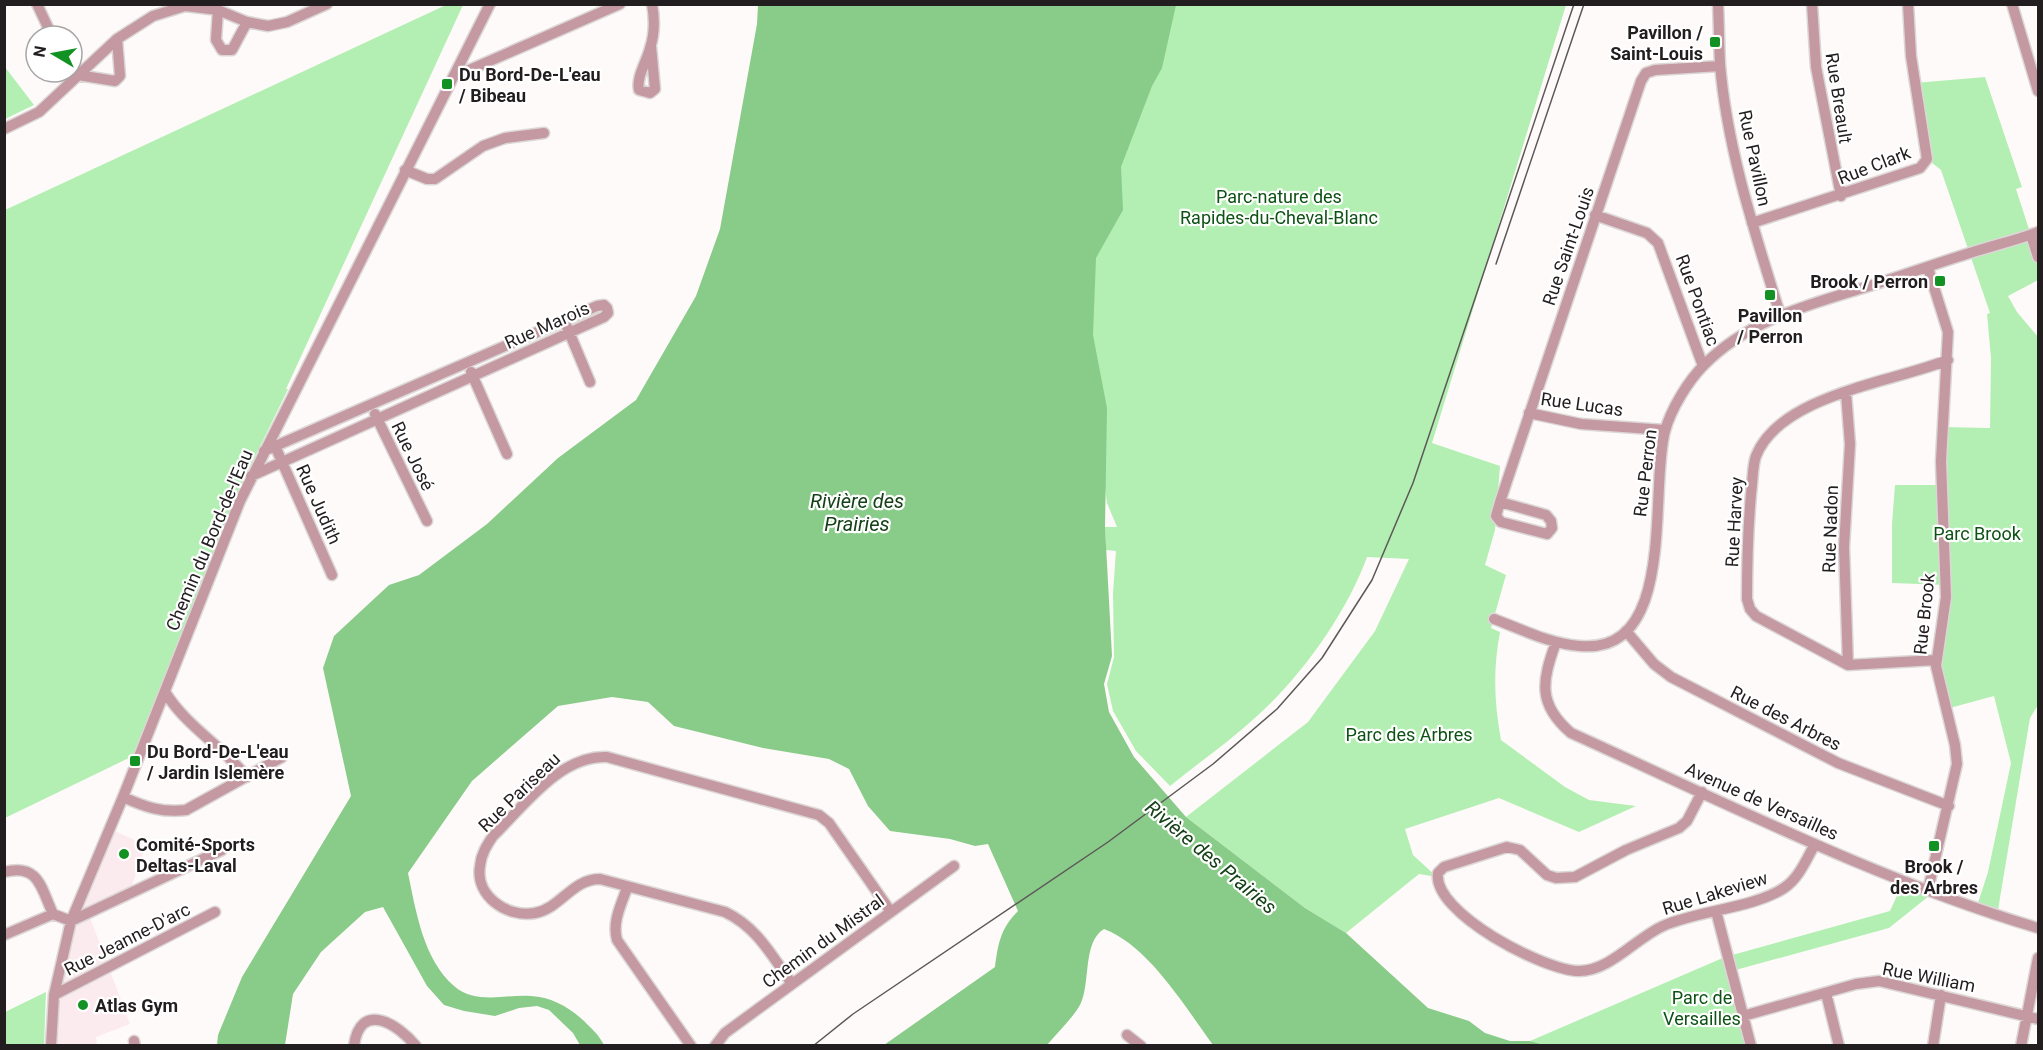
<svg xmlns="http://www.w3.org/2000/svg" width="2043" height="1050" viewBox="0 0 2043 1050" font-family="Roboto,sans-serif">
  <style>
    .built { fill: #fcebee }
    .green { fill: #b3efb2 }
    .water { fill: #89cb88 }
    .lines { fill: none; stroke-linecap: round; stroke-linejoin: round }
    .minor-casing { stroke: #dcd7d7; stroke-width: 13 }
    .minor { stroke: #c499a1; stroke-width: 10 }
    .tram { stroke: #5d5858; stroke-width: 1.5 }
    .poi-dot { fill: #129223; stroke: #fff; stroke-width: 2 }
    .labels { text-anchor: middle; dominant-baseline: central; stroke-width: 4.5; stroke-linejoin: round; paint-order: stroke }
    .poi-label { font-size: 18px; font-weight: bold; fill: #221d1e; stroke: #fff; text-anchor: start }
    .street-label { font-size: 18px; fill: #221d1e; stroke: #fff }
    .park-label { font-size: 18px; fill: #0c5213; stroke: #fff }
    .water-label { font-size: 20px; font-style: italic; fill: #144116; stroke: #fff }
  </style>
  <rect width="100%" height="100%" fill="#fffafa"/>
  <path class="built" d="M 110,829 L 146,845 L 129,894 L 89,915 L 130,1024 L 96,1037 L 97,1045 L 51,1046 L 71,921 Z"/>
  <path class="green" d="M 446,5 L 463,5 L 286,389 L 288,389 L 247,473 L 133,756 L 5,818 L 5,210 Z
    M 1069,5 L 1566,5 L 1432,443 L 1500,466 L 1495,530 L 1485,565 L 1506,575 L 1491,628 L 1500,632 C 1493,669 1494,702 1501,740 L 1565,787 L 1589,800 L 1636,806 L 1579,832 L 1499,798 L 1405,829 L 1413,855 L 1437,877 L 1419,874 L 1346,933 L 1305,908 L 1186,817 L 1308,722 L 1375,631 L 1409,559 L 1367,557 C 1347,613 1300,678 1256,717 C 1229,742 1198,763 1170,786 L 1136,751 L 1113,711 L 1107,684 L 1114,657 L 1113,593 L 1116,551 L 1106,550 L 1105,527 L 1117,527 L 1107,503 L 1097,430 Z
    M 5,67 L 34,105 L 5,119 L 4,119 Z
    M 1985,77 L 2022,187 L 2016,189 L 2038,257 L 2038,280 L 2008,296 L 2017,312 L 2038,337 L 2038,705 L 2030,718 L 1997,916 L 1976,909 L 1988,872 L 2011,763 L 1994,696 L 1946,709 L 1939,686 L 1946,585 L 1892,583 L 1892,524 L 1895,485 L 1941,485 L 1943,427 L 1990,428 L 1991,358 L 1987,314 L 1990,313 L 1941,170 L 1927,159 L 1915,83 Z
    M 1904,880 L 1934,892 L 1889,928 L 1732,971 L 1751,1045 L 1543,1046 L 1530,1041 L 1725,957 L 1890,911 Z
    M 46,992 L 44,1045 L 5,1045 L 5,1012 Z"/>
  <path class="water" d="M 758,5 L 1176,5 L 1162,68 L 1152,86 L 1121,167 L 1123,210 L 1096,258 L 1093,335 L 1107,408 L 1105,527 L 1112,656 L 1104,684 L 1109,712 L 1134,757 L 1186,817 L 1305,908 L 1346,933 L 1428,1008 L 1469,1021 L 1485,1033 L 1510,1041 L 1530,1041 L 1543,1045 L 1213,1045 C 1185,1007 1149,946 1104,929 C 1082,942 1091,984 1080,1005 C 1072,1019 1057,1033 1047,1045 L 884,1045 L 995,967 C 998,943 1001,928 1018,911 L 988,844 L 975,846 L 950,839 L 890,831 L 868,806 L 849,769 L 829,759 L 763,748 L 674,726 L 648,702 L 612,697 L 558,706 L 472,781 L 408,873 C 416,911 423,959 454,986 C 476,1005 506,994 531,996 C 551,997 569,1007 584,1021 C 592,1029 599,1035 604,1045 L 580,1045 L 573,1033 L 549,1010 L 537,1006 L 519,1008 L 495,1016 L 464,1011 L 444,1005 L 427,986 L 383,907 L 365,912 L 321,952 L 293,994 L 285,1045 L 217,1045 L 218,1035 L 242,977 L 351,796 L 323,668 L 334,636 L 389,585 L 419,575 L 487,524 L 558,458 L 636,400 L 696,296 L 720,229 L 757,24 Z"/>
  <g class="lines">
    <defs>
      <path id="minor" d="M 37,4 L 52,36
        M 1718,4 C 1719,24 1719,44 1720,64 C 1727,149 1755,233 1780,314
        M 1812,4 L 1816,67 L 1841,196
        M 2012,4 L 2038,91
        M 218,10 L 216,40 L 222,50 L 232,50 L 247,22
        M 651,46 L 655,89 L 650,93 L 639,90 C 636,77 647,61 650,48 C 655,33 655,20 652,4
        M 72,66 L 78,75 L 115,81 L 120,76 L 117,39
        M 453,77 L 620,4
        M 4,129 L 39,112 L 117,39 L 153,16 L 185,6 L 218,10 L 247,22 L 268,26 L 287,22 L 327,4
        M 405,170 L 427,179 L 435,179 L 483,146 L 505,138 L 544,133
        M 1595,215 L 1647,233 L 1658,243 L 1703,366
        M 1752,223 L 1920,168 L 1927,159 L 1911,56 L 1908,4
        M 2031,235 L 2038,257
        M 567,327 L 590,382
        M 471,372 L 507,454
        M 1846,393 L 1850,444 L 1844,547 L 1848,665
        M 1529,413 L 1581,424 L 1665,430
        M 375,414 L 427,521
        M 275,446 L 332,575
        M 251,476 L 604,317 L 608,313 L 607,308 L 604,305 L 597,306 L 264,451
        M 1500,502 L 1546,515 L 1551,521 L 1552,528 L 1547,534 L 1501,522 L 1496,516 L 1500,502 L 1641,81 L 1646,73 L 1655,70 L 1720,66
        M 1494,619 C 1521,629 1550,644 1580,646 C 1678,655 1649,490 1665,431 C 1671,409 1688,381 1704,365 C 1748,320 1808,305 1866,287 C 1902,276 1937,263 1973,252 C 1995,245 2017,240 2038,232
        M 1626,631 L 1654,664 L 1671,677 L 1838,763 L 1949,806
        M 1556,642 C 1542,681 1537,704 1571,733 C 1724,802 1877,880 2038,928
        M 1936,660 L 1848,665 L 1756,616 L 1750,609 L 1747,599 C 1747,561 1748,522 1752,484 C 1753,475 1753,464 1756,456 C 1780,395 1893,382 1948,360
        M 165,692 C 186,726 222,746 247,777
        M 1702,792 L 1687,821 L 1679,828 L 1626,850 L 1575,877 L 1556,878 L 1547,875 L 1520,850 L 1507,847 L 1444,867 L 1438,873 C 1432,913 1545,971 1579,971 C 1610,971 1636,938 1663,926 C 1696,911 1754,908 1784,888 C 1799,878 1806,860 1815,844
        M 123,797 C 145,807 162,813 186,810 L 282,757
        M 4,872 C 39,863 41,888 53,914
        M 627,888 C 621,905 612,922 617,940 L 691,1046
        M 1928,890 L 1957,764 L 1955,745 L 1936,666 L 1946,597 L 1941,461 L 1948,332 L 1928,268
        M 1716,911 L 1751,1046
        M 4,935 L 53,914 L 71,921 L 222,850
        M 792,984 C 772,956 757,927 725,912 L 600,879 C 572,879 561,908 535,913 C 507,918 475,896 480,866 C 481,854 487,845 493,836 C 525,805 560,755 607,757 L 819,815 L 829,823 L 891,912
        M 1826,993 L 1839,1046
        M 54,995 L 215,912
        M 1743,1016 L 1856,984 L 1879,981 L 2038,1019
        M 1127,1035 L 1141,1046
        M 134,1041 L 135,1046
        M 51,1046 L 54,995 L 71,921 L 123,797 L 240,501 L 490,4
        M 354,1046 C 360,1000 398,1024 416,1046
        M 715,1046 L 725,1033 L 954,866
        M 1933,1046 L 1941,995
        M 2021,1046 L 2038,958"/>
    </defs>
    <use href="#minor" class="minor-casing"/>
    <use href="#minor" class="minor"/>
    <path class="tram" d="M 1496,264 L 1584,4
      M 813,1046 L 853,1014 L 1108,842 L 1213,764 L 1277,709 L 1322,658 L 1372,580 L 1413,483 L 1574,4"/>
  </g>
  <g class="poi-dot">
    <rect x="1709" y="36" width="12" height="12" rx="3"/>
    <rect x="441" y="78" width="12" height="12" rx="3"/>
    <rect x="1934" y="275" width="12" height="12" rx="3"/>
    <rect x="1764" y="289" width="12" height="12" rx="3"/>
    <rect x="129" y="755" width="12" height="12" rx="3"/>
    <rect x="1928" y="840" width="12" height="12" rx="3"/>
    <circle cx="124" cy="854" r="6"/>
    <circle cx="83" cy="1005" r="6"/>
  </g>
  <g class="labels">
    <g class="poi-label">
      <text x="1703" y="32" text-anchor="end">Pavillon /<tspan x="1703" dy="21">Saint-Louis</tspan></text>
      <text x="459" y="74">Du Bord-De-L'eau<tspan x="459" dy="21">/ Bibeau</tspan></text>
      <text x="1928" y="281" text-anchor="end">Brook / Perron</text>
      <text x="1770" y="315" text-anchor="middle">Pavillon<tspan x="1770" dy="21">/ Perron</tspan></text>
      <text x="147" y="751">Du Bord-De-L'eau<tspan x="147" dy="21">/ Jardin Islemère</tspan></text>
      <text x="136" y="844">Comité-Sports<tspan x="136" dy="21">Deltas-Laval</tspan></text>
      <text x="1934" y="866" text-anchor="middle">Brook /<tspan x="1934" dy="21">des Arbres</tspan></text>
      <text x="95" y="1005">Atlas Gym</text>
    </g>
    <g class="street-label">
      <text transform="translate(1839 98) rotate(81)">Rue Breault</text>
      <text transform="translate(1755 158) rotate(78)">Rue Pavillon</text>
      <text transform="translate(1874 165) rotate(-21)">Rue Clark</text>
      <text transform="translate(1568 246) rotate(-71)">Rue Saint-Louis</text>
      <text transform="translate(1698 300) rotate(70)">Rue Pontiac</text>
      <text transform="translate(547 325) rotate(-24)">Rue Marois</text>
      <text transform="translate(1582 404) rotate(8)">Rue Lucas</text>
      <text transform="translate(413 456) rotate(64)">Rue José</text>
      <text transform="translate(1645 473) rotate(-83)">Rue Perron</text>
      <text transform="translate(319 504) rotate(66)">Rue Judith</text>
      <text transform="translate(1734 522) rotate(-87)">Rue Harvey</text>
      <text transform="translate(1830 529) rotate(-88)">Rue Nadon</text>
      <text transform="translate(209 540) rotate(-67)">Chemin du Bord-de-l'Eau</text>
      <text transform="translate(1924 614) rotate(-84)">Rue Brook</text>
      <text transform="translate(1786 718) rotate(27)">Rue des Arbres</text>
      <text transform="translate(519 792) rotate(-44)">Rue Pariseau</text>
      <text transform="translate(1762 801) rotate(24)">Avenue de Versailles</text>
      <text transform="translate(1715 893) rotate(-17)">Rue Lakeview</text>
      <text transform="translate(127 939) rotate(-27)">Rue Jeanne-D'arc</text>
      <text transform="translate(823 941) rotate(-36)">Chemin du Mistral</text>
      <text transform="translate(1929 977) rotate(11)">Rue William</text>
    </g>
    <g class="park-label">
      <text x="1279" y="196">Parc-nature des<tspan x="1279" dy="21">Rapides-du-Cheval-Blanc</tspan></text>
      <text x="1977" y="533">Parc Brook</text>
      <text x="1409" y="734">Parc des Arbres</text>
      <text x="1702" y="997">Parc de<tspan x="1702" dy="21">Versailles</tspan></text>
    </g>
    <g class="water-label">
      <text x="857" y="501">Rivière des<tspan x="857" dy="23">Prairies</tspan></text>
      <text transform="translate(1211 857) rotate(40)">Rivière des Prairies</text>
    </g>
  </g>
  <rect width="2043" height="1050" fill="none" stroke="#221d1e" stroke-width="12"/>
  <g transform="translate(54 54) rotate(280)"><circle r="28" fill="#ffffff" stroke="#a7a5a5" stroke-width="1.5"/>
  <path d="M0-4.5L10 22L0 15L-10 22Z" fill="#129223"/>
  <text y="-9" font-size="16" font-weight="bold" text-anchor="middle" fill="#221d1e">N</text>
  </g>
</svg>
